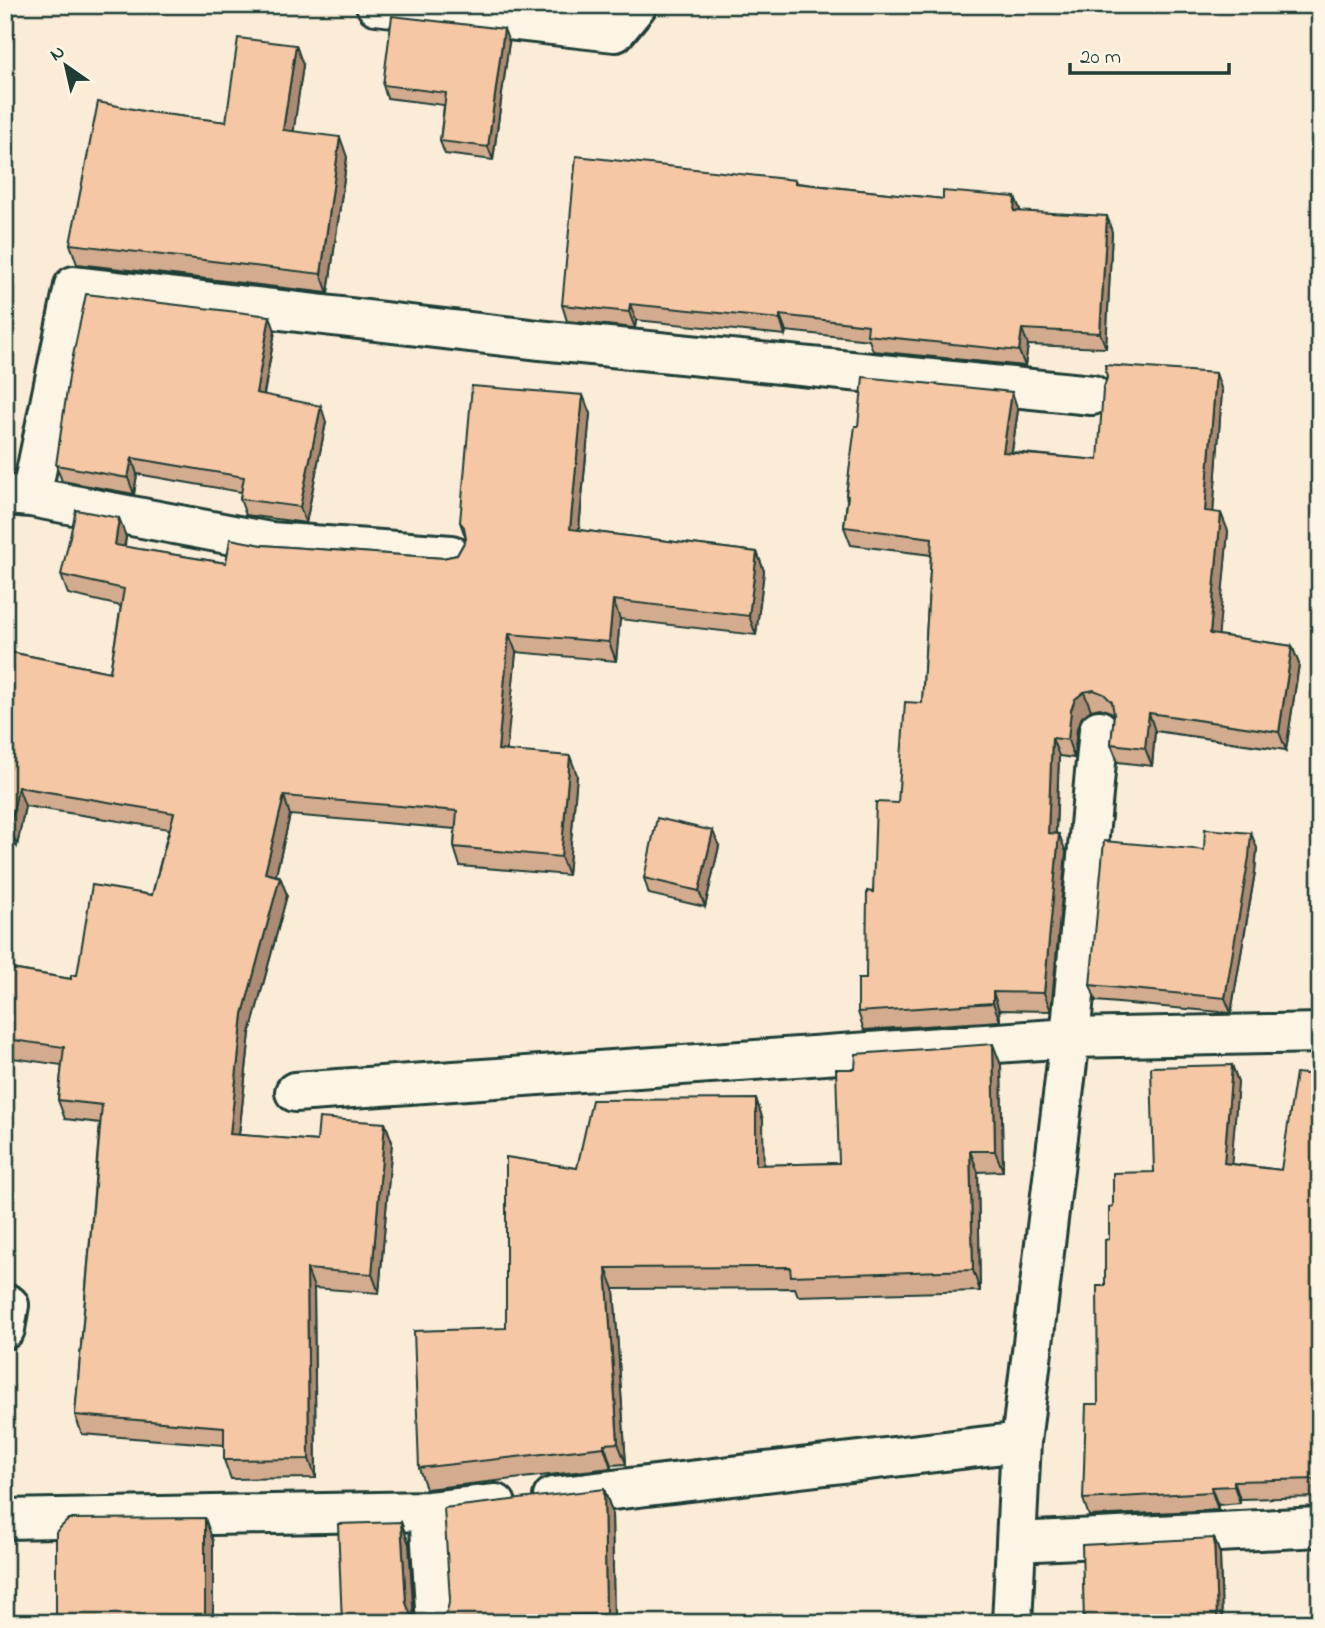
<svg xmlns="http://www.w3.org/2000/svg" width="1325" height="1628" viewBox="0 0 1325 1628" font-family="'Indie Flower',sans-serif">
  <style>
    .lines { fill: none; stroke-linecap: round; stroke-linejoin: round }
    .minor-casing { stroke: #1f3d34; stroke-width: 44 }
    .minor { stroke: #fcf5e5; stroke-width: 38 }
    .wall { fill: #d3ab8e; stroke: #1f3d34; stroke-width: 2 }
    .shaded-wall { fill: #ac8b74; stroke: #1f3d34; stroke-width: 2 }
    .building { fill: #f5c7a5; stroke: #1f3d34; stroke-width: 2 }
  </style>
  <rect width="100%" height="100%" fill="#fbecd8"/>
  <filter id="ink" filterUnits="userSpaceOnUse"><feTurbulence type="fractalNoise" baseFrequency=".0143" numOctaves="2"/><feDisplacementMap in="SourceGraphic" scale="14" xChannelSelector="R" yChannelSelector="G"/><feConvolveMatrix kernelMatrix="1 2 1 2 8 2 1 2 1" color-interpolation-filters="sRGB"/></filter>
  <g filter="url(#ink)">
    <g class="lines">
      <defs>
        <path id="minor" d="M 376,5 L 615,32 L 637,5
          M 7,495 L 31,497 L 270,542 L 451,555
          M 31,497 L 74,286 L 539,340 L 1092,395
          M 295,1092 L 1070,1038 L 1320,1033
          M 5,1329 L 9,1305
          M 553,1497 L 1021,1442
          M 429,1511 L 436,1623
          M 5,1519 L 429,1511 L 496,1504
          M 1016,1542 L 1320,1527
          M 1012,1623 L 1021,1442 L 1070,1038 L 1099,730"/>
      </defs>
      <use href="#minor" class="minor-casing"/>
      <use href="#minor" class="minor"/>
    </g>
    <path class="wall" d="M 509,42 L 493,160 L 445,154 L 440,141 L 444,105 L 387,98 L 383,85 Z
      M 303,65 L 293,131 L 347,157 L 328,293 L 77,264 L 70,244 L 148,112 L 226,122 Z
      M 795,180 L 796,183 L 943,199 L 1015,197 L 1021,212 L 1112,232 L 1106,348 L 1028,345 L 1025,366 L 873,351 L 869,340 L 786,331 L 785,335 L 636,320 L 635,328 L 567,321 L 562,305 Z
      M 275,331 L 264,395 L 326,422 L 306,523 L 246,515 L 240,499 L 241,492 L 137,474 L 134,494 L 62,481 L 56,465 Z
      M 1222,391 L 1213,512 L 1228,531 L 1218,635 L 1292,646 L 1299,664 L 1286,750 L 1155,731 L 1152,766 L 1118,762 L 1111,744 L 1114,715 L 1111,712 L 1100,708 L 1091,710 L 1082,717 L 1077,728 L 1074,758 L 1059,756 L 1056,833 L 1066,852 L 1051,1011 L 999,1010 L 1000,1021 L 864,1030 L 858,1012 L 866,979 L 873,892 L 898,803 L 922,703 L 931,555 L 851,545 L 844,527 L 847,500 L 846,495 L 858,426 L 1018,410 L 1012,452 L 1098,460 Z
      M 590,414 L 579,530 L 757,552 L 764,571 L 756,635 L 620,619 L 616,661 L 516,652 L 506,750 L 577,775 L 568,875 L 460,866 L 454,847 L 455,829 L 290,815 L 276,875 L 280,877 L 287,895 L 250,1033 L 239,1135 L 317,1141 L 385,1123 L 392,1142 L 379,1293 L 314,1288 L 316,1478 L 231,1479 L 224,1460 L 224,1445 L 82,1434 L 75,1415 L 100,1123 L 65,1119 L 58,1100 L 62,1065 L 5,1057 L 5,968 L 71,979 L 77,975 L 152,895 L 169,829 L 25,806 L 17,846 L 5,844 L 5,651 L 110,672 L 121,606 L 68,594 L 61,575 L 119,518 L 126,537 L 125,547 L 226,563 L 262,545 L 443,558 L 457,555 L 466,539 L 460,522 Z
      M 719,846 L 705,907 L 649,894 L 644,878 Z
      M 1257,848 L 1255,872 L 1231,1013 L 1096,1001 L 1090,985 L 1204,850 Z
      M 1320,918 L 1320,989 L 1319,989 L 1312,968 Z
      M 1001,1065 L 1003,1171 L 978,1172 L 980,1291 L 798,1296 L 795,1288 L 614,1289 L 626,1464 L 611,1465 L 611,1468 L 426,1489 L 419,1468 L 506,1328 L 577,1168 L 756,1099 L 763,1120 L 763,1165 L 839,1163 Z
      M 1232,1065 L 1238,1082 L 1231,1164 L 1281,1170 L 1320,1080 L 1320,1497 L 1240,1499 L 1240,1503 L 1218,1505 L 1218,1510 L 1089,1516 L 1083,1499 L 1098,1404 L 1109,1239 L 1113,1206 L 1154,1172 Z
      M 604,1489 L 612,1512 L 614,1623 L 440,1623 L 439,1619 Z
      M 401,1522 L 409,1544 L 414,1617 L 419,1623 L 342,1623 Z
      M 1214,1538 L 1220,1554 L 1222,1623 L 1084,1623 Z"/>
    <path class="shaded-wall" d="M 504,29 L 509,42 L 493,160 L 488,147 Z
      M 296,45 L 303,65 L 291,150 L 283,130 Z
      M 340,137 L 347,157 L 328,293 L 321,274 Z
      M 1015,197 L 1021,213 L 1014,211 Z
      M 1107,216 L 1112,232 L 1106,348 L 1100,333 Z
      M 630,304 L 636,320 L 635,328 L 629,312 Z
      M 780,315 L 786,331 L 785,335 L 780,319 Z
      M 270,316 L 275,331 L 261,409 L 256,393 Z
      M 1022,329 L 1028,345 L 1025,366 L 1019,351 Z
      M 1216,373 L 1222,391 L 1212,529 L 1205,511 Z
      M 1012,392 L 1018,410 L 1009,470 L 1003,452 Z
      M 583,395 L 590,414 L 577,548 L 570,529 Z
      M 321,406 L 326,422 L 306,523 L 300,507 Z
      M 132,458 L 137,474 L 134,494 L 128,478 Z
      M 1221,513 L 1228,531 L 1217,652 L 1210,634 Z
      M 119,518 L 126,537 L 121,564 L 115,545 Z
      M 757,552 L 764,571 L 756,635 L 749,616 Z
      M 613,600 L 620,619 L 616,661 L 609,642 Z
      M 509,634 L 516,652 L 505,768 L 498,750 Z
      M 1292,646 L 1299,664 L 1286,750 L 1279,732 Z
      M 1084,692 L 1091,710 L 1082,717 L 1077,728 L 1074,758 L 1068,740 L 1071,710 L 1075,699 Z
      M 1149,713 L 1155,731 L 1152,766 L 1145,748 Z
      M 1052,738 L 1059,756 L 1055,851 L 1048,833 Z
      M 570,756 L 577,775 L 568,875 L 561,857 Z
      M 18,787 L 25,806 L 17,846 L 10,827 Z
      M 284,796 L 290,815 L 272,891 L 265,873 Z
      M 713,831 L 719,846 L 705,907 L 699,891 Z
      M 1251,833 L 1257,848 L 1255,872 L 1231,1013 L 1225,998 Z
      M 1059,834 L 1066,852 L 1051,1011 L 1044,993 Z
      M 280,877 L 287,895 L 250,1033 L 237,1153 L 230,1134 L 243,1014 Z
      M 993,992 L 999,1010 L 1000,1021 L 993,1003 Z
      M 993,1044 L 1001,1065 L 1003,1171 L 995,1151 Z
      M 1232,1065 L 1238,1082 L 1230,1181 L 1224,1163 Z
      M 1318,1075 L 1320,1080 L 1320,1129 Z
      M 756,1099 L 763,1120 L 764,1186 L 756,1165 Z
      M 385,1123 L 392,1142 L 379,1293 L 372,1274 Z
      M 970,1151 L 978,1172 L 980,1291 L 973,1270 Z
      M 606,1268 L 614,1289 L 626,1464 L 618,1443 Z
      M 307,1269 L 314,1288 L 316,1478 L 309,1459 Z
      M 604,1444 L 611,1465 L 611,1468 L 604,1447 Z
      M 1234,1481 L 1240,1499 L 1240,1503 L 1234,1486 Z
      M 1211,1487 L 1218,1505 L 1218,1510 L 1212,1492 Z
      M 604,1489 L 612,1512 L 614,1623 L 610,1623 L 606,1614 Z
      M 205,1518 L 213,1541 L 213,1623 L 205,1623 Z
      M 401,1522 L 409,1544 L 414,1621 L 412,1621 L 406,1603 Z
      M 1214,1538 L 1220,1554 L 1222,1623 L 1218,1623 L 1217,1620 Z"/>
    <path class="building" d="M 392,16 L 504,29 L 488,147 L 440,141 L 446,93 L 383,85 Z
      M 238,38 L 296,45 L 283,130 L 340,137 L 321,274 L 70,244 L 98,102 L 148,112 L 226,122 Z
      M 576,156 L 795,180 L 795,183 L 943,199 L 943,191 L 1015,197 L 1014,211 L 1107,216 L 1100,333 L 1022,329 L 1019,351 L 867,335 L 868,325 L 780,315 L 780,319 L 630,304 L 629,312 L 562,305 Z
      M 86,294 L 270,316 L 256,393 L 321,406 L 300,507 L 240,499 L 244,477 L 132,458 L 128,478 L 56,465 L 70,370 Z
      M 1105,365 L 1216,373 L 1205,511 L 1221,513 L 1210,634 L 1292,646 L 1279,732 L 1149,713 L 1145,748 L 1111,744 L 1114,714 L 1112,702 L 1104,694 L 1094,690 L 1084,692 L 1075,699 L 1071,710 L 1068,740 L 1052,738 L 1048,833 L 1059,834 L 1044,993 L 993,992 L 993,1003 L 858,1012 L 858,979 L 866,979 L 867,891 L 873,892 L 876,802 L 898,803 L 905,702 L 922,703 L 932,538 L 844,527 L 848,496 L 846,495 L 855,426 L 858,426 L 863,377 L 1012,392 L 1003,452 L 1098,460 L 1103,390 L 1107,378 Z
      M 472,386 L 583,395 L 570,529 L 757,552 L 749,616 L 613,600 L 609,642 L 509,634 L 498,750 L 570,756 L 561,857 L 454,847 L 457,811 L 284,796 L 265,873 L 280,877 L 243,1014 L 230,1134 L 317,1141 L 319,1118 L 385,1123 L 372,1274 L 307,1269 L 309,1459 L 224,1460 L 224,1427 L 75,1415 L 102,1105 L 58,1100 L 64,1047 L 5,1039 L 5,968 L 71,979 L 71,975 L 77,975 L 92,885 L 152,895 L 174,813 L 18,787 L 10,827 L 5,826 L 5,651 L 110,672 L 124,589 L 61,575 L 76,510 L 119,518 L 115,545 L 226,563 L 230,539 L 262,545 L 443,558 L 457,555 L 466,539 L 464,527 L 460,522 Z
      M 657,818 L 713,831 L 699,891 L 644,878 Z
      M 1205,829 L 1251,833 L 1249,857 L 1225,998 L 1090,985 L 1104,841 L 1204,850 Z
      M 1320,918 L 1320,967 L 1312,968 Z
      M 993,1044 L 995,1151 L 970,1151 L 973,1270 L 791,1276 L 790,1267 L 606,1268 L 618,1443 L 604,1444 L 604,1447 L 419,1468 L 414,1331 L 506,1328 L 506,1157 L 577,1168 L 592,1100 L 756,1099 L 756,1165 L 839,1163 L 836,1069 L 855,1069 L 856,1054 Z
      M 1232,1065 L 1224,1163 L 1281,1170 L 1296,1073 L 1318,1075 L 1320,1129 L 1320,1479 L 1234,1481 L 1234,1486 L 1211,1487 L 1212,1492 L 1083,1499 L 1086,1404 L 1098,1404 L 1097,1286 L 1105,1286 L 1105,1240 L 1109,1239 L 1109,1207 L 1113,1206 L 1113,1173 L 1154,1172 L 1151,1067 Z
      M 604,1489 L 606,1614 L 439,1619 L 447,1611 L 450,1599 L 444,1508 Z
      M 205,1518 L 205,1623 L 56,1623 L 56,1532 L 69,1519 Z
      M 401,1522 L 406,1603 L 410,1613 L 418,1620 L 397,1621 L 397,1623 L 342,1623 L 338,1524 Z
      M 1214,1538 L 1217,1620 L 1127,1623 L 1084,1623 L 1082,1545 Z
      M 1320,1621 L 1320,1623 L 1255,1623 Z"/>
  </g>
  <rect width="1325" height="1628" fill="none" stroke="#fcf5e5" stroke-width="28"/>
  <rect x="14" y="14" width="1297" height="1600" fill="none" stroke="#1f3d34" stroke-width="2.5" filter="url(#ink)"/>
  <g transform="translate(66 66) rotate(326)" stroke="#fcf5e5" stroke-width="5" paint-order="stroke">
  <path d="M0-5L12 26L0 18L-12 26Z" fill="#1f3d34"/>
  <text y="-10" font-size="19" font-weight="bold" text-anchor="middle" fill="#1f3d34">N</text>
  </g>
  <path d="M1070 63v10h159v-10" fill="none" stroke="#1f3d34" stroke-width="3.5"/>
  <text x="1080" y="63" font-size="21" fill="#1f3d34" stroke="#fcf5e5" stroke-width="5" paint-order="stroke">20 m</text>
</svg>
